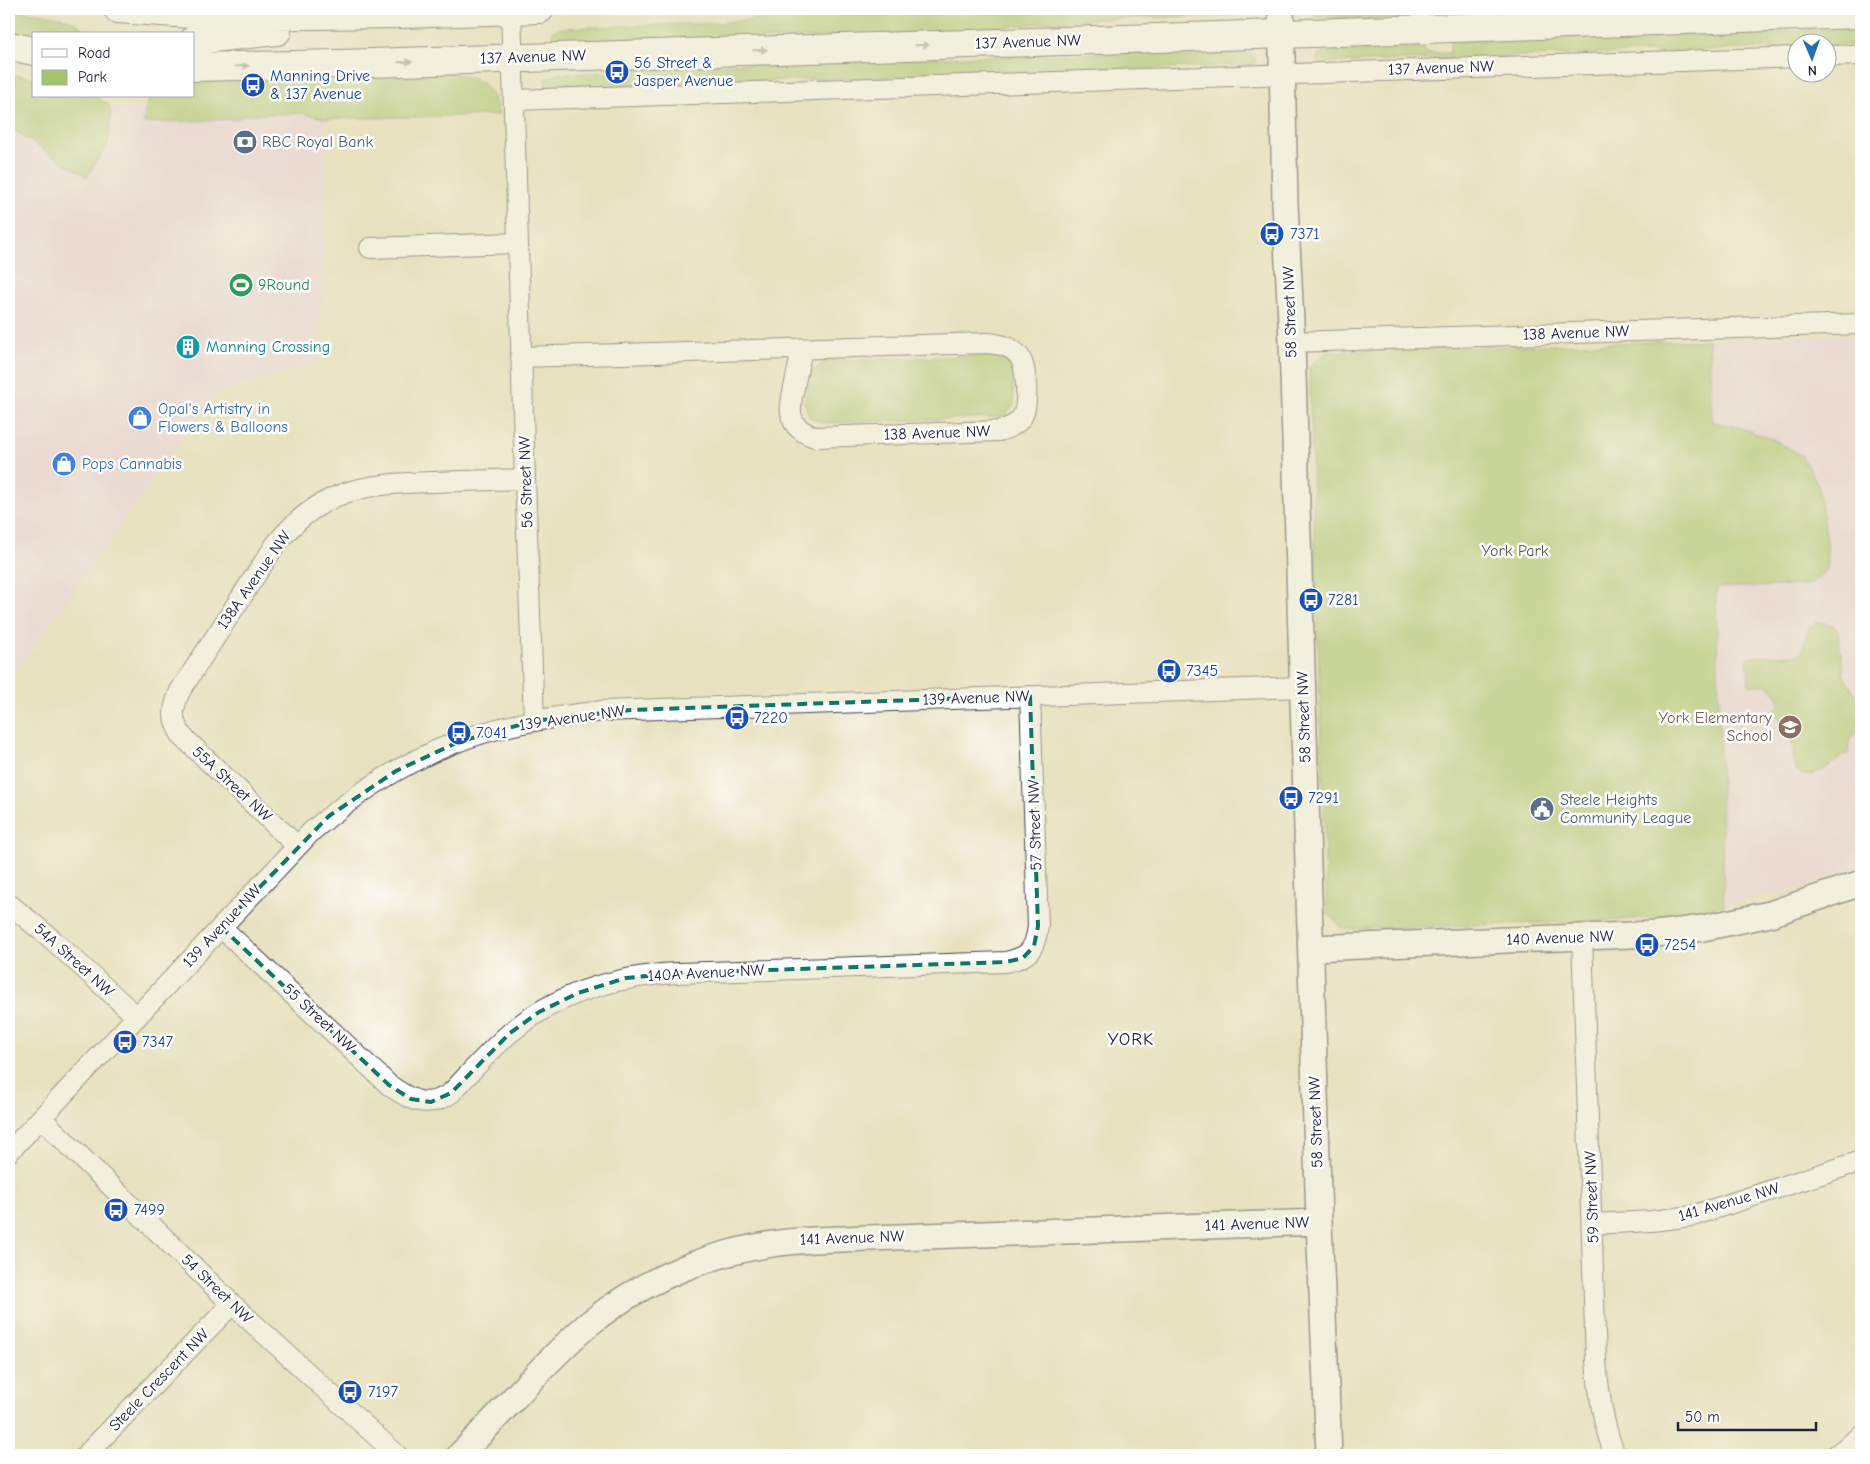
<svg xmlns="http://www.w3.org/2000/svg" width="1870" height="1464" viewBox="0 0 1870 1464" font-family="'Comic Neue',sans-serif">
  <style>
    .built { fill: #edd1e9 }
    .green { fill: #a4c46b; stroke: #637353 }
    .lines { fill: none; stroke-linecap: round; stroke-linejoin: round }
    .minor-casing { stroke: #403f4f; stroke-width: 22 }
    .tertiary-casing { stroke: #403f4f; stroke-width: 28 }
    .secondary-casing { stroke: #403f4f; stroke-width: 30 }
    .minor { stroke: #fff; stroke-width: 20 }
    .tertiary { stroke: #fff; stroke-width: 25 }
    .secondary { stroke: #fff; stroke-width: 28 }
    .oneway { fill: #9c9ca7 }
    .marked { fill: none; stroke: #0f766e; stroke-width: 4; stroke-dasharray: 10 6; stroke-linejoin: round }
    .labels { text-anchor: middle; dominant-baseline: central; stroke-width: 5; stroke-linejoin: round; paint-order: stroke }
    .street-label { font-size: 16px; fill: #22223b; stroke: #fff }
    .transit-label { font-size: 16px; fill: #164399; stroke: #fff; text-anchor: start }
    .service-label { font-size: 16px; fill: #4e5e75; stroke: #fff; text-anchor: start }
    .leisure-label { font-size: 16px; fill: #27864d; stroke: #fff; text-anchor: start }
    .culture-label { font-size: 16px; fill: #0d838f; stroke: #fff; text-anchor: start }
    .shop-label { font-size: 16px; fill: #366cbe; stroke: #fff; text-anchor: start }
    .park-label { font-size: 16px; fill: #505b4c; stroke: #fff }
    .education-label { font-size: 16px; fill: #785e54; stroke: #fff; text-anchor: end }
    .neighbourhood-label { font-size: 18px; letter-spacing: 1px; fill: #22223b; stroke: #fff }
  </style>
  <rect width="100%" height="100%" fill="#fff"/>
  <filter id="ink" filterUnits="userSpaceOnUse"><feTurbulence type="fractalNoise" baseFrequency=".02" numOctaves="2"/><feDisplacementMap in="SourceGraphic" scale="10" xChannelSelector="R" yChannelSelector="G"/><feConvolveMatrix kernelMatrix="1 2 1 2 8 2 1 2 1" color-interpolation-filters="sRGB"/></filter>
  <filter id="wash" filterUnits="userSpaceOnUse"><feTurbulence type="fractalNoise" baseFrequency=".0096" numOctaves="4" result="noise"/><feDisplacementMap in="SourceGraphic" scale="20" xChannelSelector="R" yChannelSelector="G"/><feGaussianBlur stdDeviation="1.12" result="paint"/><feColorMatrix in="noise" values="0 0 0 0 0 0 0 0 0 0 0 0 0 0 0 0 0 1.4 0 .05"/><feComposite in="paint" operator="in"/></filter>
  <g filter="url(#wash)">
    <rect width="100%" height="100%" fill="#e8e1bf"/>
    <path class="built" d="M 9,92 L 80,114 L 150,106 L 327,104 L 319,362 L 214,395 L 9,680 Z
      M 1861,335 L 1861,865 L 1805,886 L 1724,905 L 1709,340 Z"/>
    <path class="green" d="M 882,9 L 1243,9 L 1241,13 L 1235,15 L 1075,20 L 923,34 L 598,44 L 556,41 L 552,34 L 554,30 L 562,28 L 718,23 L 846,10 Z
      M 1310,9 L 1697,9 L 1378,19 L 1320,18 L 1310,13 Z
      M 9,11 C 27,12 79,14 87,34 L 34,34 L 34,40 L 9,35 Z
      M 1861,29 L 1861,45 L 1828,46 L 1828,42 L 1798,42 L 1797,47 L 1323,63 L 1317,61 L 1317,57 L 1321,53 L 1331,51 L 1425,48 L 1425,53 L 1450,53 L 1450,41 Z
      M 1236,49 L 1253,56 L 1256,62 L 1252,65 L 546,88 L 545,79 L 559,74 L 631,72 L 631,67 Z
      M 453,72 C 460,76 468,76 475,79 C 490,87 495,100 499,115 L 327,119 L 302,113 L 244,115 L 236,119 L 144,123 L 145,110 L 151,96 L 194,96 L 194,79 Z
      M 9,74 L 34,78 L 34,96 L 97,96 L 101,101 L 107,102 L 111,113 L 108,143 L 87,177 L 9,127 Z
      M 1709,340 L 1712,422 L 1735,426 L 1775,440 L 1802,456 L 1818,485 L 1827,541 L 1827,569 L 1809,585 L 1716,588 L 1724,905 L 1668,916 L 1607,921 L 1344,929 L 1327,913 L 1309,367 L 1327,352 Z
      M 994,355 L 1006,358 L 1012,369 L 1014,405 L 1004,417 L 824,423 L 810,418 L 804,402 L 813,371 L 826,361 Z
      M 1819,622 L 1833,625 L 1838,631 L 1844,676 L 1861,704 L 1861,730 C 1852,735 1847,740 1849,752 L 1846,754 C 1835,761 1805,787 1796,769 C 1793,761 1794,753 1792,745 C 1788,733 1780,721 1775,709 L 1780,704 L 1778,697 L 1769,685 L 1749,685 L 1748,657 L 1795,655 L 1801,652 L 1809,628 Z"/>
  </g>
  <g filter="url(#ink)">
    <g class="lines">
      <defs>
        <path id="minor" d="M 511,9 L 525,479 L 534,721
          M 1828,56 L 1861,55
          M 514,100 L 1798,57
          M 370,248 L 518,243
          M 1292,342 L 1861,324
          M 521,357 L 987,343 C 999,344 1011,346 1019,356 C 1027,367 1029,405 1022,417 C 1017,425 1008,428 999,431 L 815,437 C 785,427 789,409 795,383 C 797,372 800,360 802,349
          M 297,846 L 182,736 C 171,719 172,710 180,691 L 276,544 C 321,488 365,484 433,482 C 464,481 494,480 525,479
          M 9,904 L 54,941 L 137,1017
          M 221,927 L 389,1085 C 410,1100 427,1110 451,1093 C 470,1073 489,1051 510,1033 C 557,993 617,976 678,973 L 1006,962 C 1029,957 1035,950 1038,926 L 1030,696
          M 1582,937 L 1596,1361 C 1599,1394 1603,1425 1615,1455
          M 41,1118 L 232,1304 L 397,1455
          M 9,1152 L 312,831 C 355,794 404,762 457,742 C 503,724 553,717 602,711 L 1303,687
          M 1593,1224 L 1652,1221 L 1692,1216 L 1861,1161
          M 86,1455 L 232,1304
          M 1836,1455 L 1861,1436"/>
        <path id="tertiary" d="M 1281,9 L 1285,203 L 1292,342 L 1319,1222 L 1329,1455
          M 1312,948 L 1656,934 L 1703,928 L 1770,914 L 1861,883
          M 460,1455 C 483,1431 507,1406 530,1381 C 549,1361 568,1341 590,1323 C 653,1272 732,1244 813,1240 L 1319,1222"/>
        <path id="secondary" d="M 118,9 L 220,16 L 402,14 L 540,9
          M 194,40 L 277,31
          M 9,46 L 34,51
          M 194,67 L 339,64 L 1282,34 L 1861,14"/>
      </defs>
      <use href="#minor" class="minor-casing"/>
      <use href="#tertiary" class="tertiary-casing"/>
      <use href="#secondary" class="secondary-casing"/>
      <use href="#minor" class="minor"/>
      <use href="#tertiary" class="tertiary"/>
      <use href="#secondary" class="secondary"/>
    </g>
    <defs><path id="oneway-solid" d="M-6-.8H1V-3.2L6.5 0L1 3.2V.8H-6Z" transform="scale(1.25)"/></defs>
    <g class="oneway">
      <use href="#oneway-solid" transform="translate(922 45) rotate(-2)"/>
      <use href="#oneway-solid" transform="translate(760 50) rotate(-2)"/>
      <use href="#oneway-solid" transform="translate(405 62) rotate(-2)"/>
      <use href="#oneway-solid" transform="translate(242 66) rotate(-1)"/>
    </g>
  </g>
  <path d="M0 0H1870V1464H0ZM 1030,696 L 1038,926 L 1034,946 L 1023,958 L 1006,962 L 678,973 L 626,978 L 578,993 L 539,1012 L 510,1033 L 451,1093 L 431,1102 L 411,1099 L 389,1085 L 221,927 L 329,816 L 396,771 L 458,742 L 534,721 L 631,710 Z" fill="#e8e1bf" fill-opacity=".55" fill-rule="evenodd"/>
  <path class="marked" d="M 1030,696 L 1038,926 L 1034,946 L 1023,958 L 1006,962 L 678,973 L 626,978 L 578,993 L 539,1012 L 510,1033 L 451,1093 L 431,1102 L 411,1099 L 389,1085 L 221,927 L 329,816 L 396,771 L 458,742 L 534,721 L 631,710 Z"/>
  <defs>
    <symbol id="bus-disc" viewBox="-11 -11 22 22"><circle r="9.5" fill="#1a4fb4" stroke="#fff"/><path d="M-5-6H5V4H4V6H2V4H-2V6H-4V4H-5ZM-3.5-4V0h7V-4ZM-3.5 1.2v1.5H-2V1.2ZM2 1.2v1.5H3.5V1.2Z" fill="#fff"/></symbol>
    <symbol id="bank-disc" viewBox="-11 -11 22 22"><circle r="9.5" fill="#5c6f8a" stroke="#fff"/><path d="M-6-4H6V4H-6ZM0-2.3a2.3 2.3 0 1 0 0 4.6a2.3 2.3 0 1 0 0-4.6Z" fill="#fff"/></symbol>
    <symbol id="stadium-disc" viewBox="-11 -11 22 22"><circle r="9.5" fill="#2e9e5b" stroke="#fff"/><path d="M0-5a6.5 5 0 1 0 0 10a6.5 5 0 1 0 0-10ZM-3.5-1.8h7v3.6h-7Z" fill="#fff"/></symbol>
    <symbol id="building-disc" viewBox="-11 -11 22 22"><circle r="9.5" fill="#0f9aa8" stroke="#fff"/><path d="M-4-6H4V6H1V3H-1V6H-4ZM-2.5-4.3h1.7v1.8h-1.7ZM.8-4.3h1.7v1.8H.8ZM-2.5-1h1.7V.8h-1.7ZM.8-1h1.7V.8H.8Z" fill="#fff"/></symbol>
    <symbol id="shop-disc" viewBox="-11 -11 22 22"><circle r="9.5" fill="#3f7fe0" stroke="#fff"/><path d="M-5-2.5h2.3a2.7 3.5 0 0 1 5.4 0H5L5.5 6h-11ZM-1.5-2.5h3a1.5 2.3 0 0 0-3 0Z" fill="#fff"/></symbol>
    <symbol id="school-disc" viewBox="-11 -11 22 22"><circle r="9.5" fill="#8d6e63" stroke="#fff"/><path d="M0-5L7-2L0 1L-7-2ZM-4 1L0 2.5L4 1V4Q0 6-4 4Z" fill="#fff"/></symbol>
    <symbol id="civic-disc" viewBox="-11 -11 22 22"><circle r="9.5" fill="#5c6f8a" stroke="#fff"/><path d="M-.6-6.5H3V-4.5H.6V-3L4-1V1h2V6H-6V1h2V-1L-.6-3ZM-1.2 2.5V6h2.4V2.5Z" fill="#fff"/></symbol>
  </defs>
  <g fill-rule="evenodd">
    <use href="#bus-disc" x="603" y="58" width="28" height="28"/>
    <use href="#bus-disc" x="239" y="71" width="28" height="28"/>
    <use href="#bank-disc" x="231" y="128" width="28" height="28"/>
    <use href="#bus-disc" x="1258" y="220" width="28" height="28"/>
    <use href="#stadium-disc" x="227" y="271" width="28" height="28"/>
    <use href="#building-disc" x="174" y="333" width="28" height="28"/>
    <use href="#shop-disc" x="126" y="404" width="28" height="28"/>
    <use href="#shop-disc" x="50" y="450" width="28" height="28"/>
    <use href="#bus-disc" x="1297" y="586" width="28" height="28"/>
    <use href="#bus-disc" x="1155" y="657" width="28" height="28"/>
    <use href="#bus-disc" x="723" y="704" width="28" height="28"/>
    <use href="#school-disc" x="1776" y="713" width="28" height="28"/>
    <use href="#bus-disc" x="445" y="719" width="28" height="28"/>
    <use href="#bus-disc" x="1277" y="784" width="28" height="28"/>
    <use href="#civic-disc" x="1528" y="795" width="28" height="28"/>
    <use href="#bus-disc" x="1633" y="931" width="28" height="28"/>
    <use href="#bus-disc" x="111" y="1028" width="28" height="28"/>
    <use href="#bus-disc" x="102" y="1196" width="28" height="28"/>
    <use href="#bus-disc" x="336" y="1378" width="28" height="28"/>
  </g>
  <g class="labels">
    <g class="street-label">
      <text transform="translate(1028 42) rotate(-2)">137 Avenue NW</text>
      <text transform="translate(533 57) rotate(-2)">137 Avenue NW</text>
      <text transform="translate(1441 68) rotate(-2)">137 Avenue NW</text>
      <text transform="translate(1290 312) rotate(-92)">58 Street NW</text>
      <text transform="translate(1576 333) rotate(-2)">138 Avenue NW</text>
      <text transform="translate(937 433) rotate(-2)">138 Avenue NW</text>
      <text transform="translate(526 482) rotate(-92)">56 Street NW</text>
      <text transform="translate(254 580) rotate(-55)">138A Avenue NW</text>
      <text transform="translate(976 698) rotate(-2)">139 Avenue NW</text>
      <text transform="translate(1304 717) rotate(-92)">58 Street NW</text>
      <text transform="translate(572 718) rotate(-8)">139 Avenue NW</text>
      <text transform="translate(232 784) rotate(43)">55A Street NW</text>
      <text transform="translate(1035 825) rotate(-92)">57 Street NW</text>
      <text transform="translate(222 926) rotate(-47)">139 Avenue NW</text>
      <text transform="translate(1560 938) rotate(-2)">140 Avenue NW</text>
      <text transform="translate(74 960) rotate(42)">54A Street NW</text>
      <text transform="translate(706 973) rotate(-3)">140A Avenue NW</text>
      <text transform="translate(319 1018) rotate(43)">55 Street NW</text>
      <text transform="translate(1316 1122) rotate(-92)">58 Street NW</text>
      <text transform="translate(1592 1197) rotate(-92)">59 Street NW</text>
      <text transform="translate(1729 1202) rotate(-16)">141 Avenue NW</text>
      <text transform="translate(1257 1224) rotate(-2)">141 Avenue NW</text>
      <text transform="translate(852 1238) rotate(-2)">141 Avenue NW</text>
      <text transform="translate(217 1289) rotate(44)">54 Street NW</text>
      <text transform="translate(159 1380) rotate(-46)">Steele Crescent NW</text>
    </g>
    <g class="transit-label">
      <text x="634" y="63">56 Street &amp;<tspan x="634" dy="18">Jasper Avenue</tspan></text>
      <text x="270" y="76">Manning Drive<tspan x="270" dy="18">&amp; 137 Avenue</tspan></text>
      <text x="1290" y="234">7371</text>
      <text x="1328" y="600">7281</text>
      <text x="1186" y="671">7345</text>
      <text x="754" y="718">7220</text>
      <text x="476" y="733">7041</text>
      <text x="1308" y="798">7291</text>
      <text x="1664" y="945">7254</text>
      <text x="142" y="1042">7347</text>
      <text x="134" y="1210">7499</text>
      <text x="368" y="1392">7197</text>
    </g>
    <g class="service-label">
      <text x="262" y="142">RBC Royal Bank</text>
      <text x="1560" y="800">Steele Heights<tspan x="1560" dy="18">Community League</tspan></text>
    </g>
    <g class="leisure-label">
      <text x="258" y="285">9Round</text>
    </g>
    <g class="culture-label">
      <text x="206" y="347">Manning Crossing</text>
    </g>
    <g class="shop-label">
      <text x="158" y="409">Opal's Artistry in<tspan x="158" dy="18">Flowers &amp; Balloons</tspan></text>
      <text x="82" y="464">Pops Cannabis</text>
    </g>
    <g class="park-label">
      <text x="1515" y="551">York Park</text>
    </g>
    <g class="education-label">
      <text x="1772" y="718">York Elementary<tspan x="1772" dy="18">School</tspan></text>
    </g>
    <g class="neighbourhood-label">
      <text x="1131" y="1039">YORK</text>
    </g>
  </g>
  <rect width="1870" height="1464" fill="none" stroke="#fff" stroke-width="30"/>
  <rect x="32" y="32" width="162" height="65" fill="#ffffff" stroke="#a7a7b1"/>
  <rect x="42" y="49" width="25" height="8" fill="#ffffff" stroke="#a7a7b1"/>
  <text x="78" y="58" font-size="15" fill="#22223b">Road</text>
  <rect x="42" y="70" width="25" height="15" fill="#a4c46b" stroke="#a7a7b1"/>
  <text x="78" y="82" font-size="15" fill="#22223b">Park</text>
  <g transform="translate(1812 58) rotate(178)"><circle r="24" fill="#ffffff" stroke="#a7a7b1"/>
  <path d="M0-4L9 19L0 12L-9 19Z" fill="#1f6fb2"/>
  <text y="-8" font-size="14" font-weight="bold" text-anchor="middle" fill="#22223b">N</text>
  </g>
  <path d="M1678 1422v8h138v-8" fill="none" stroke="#22223b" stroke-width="2.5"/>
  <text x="1685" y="1422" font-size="15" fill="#22223b" stroke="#ffffff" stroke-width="4" paint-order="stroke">50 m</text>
</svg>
